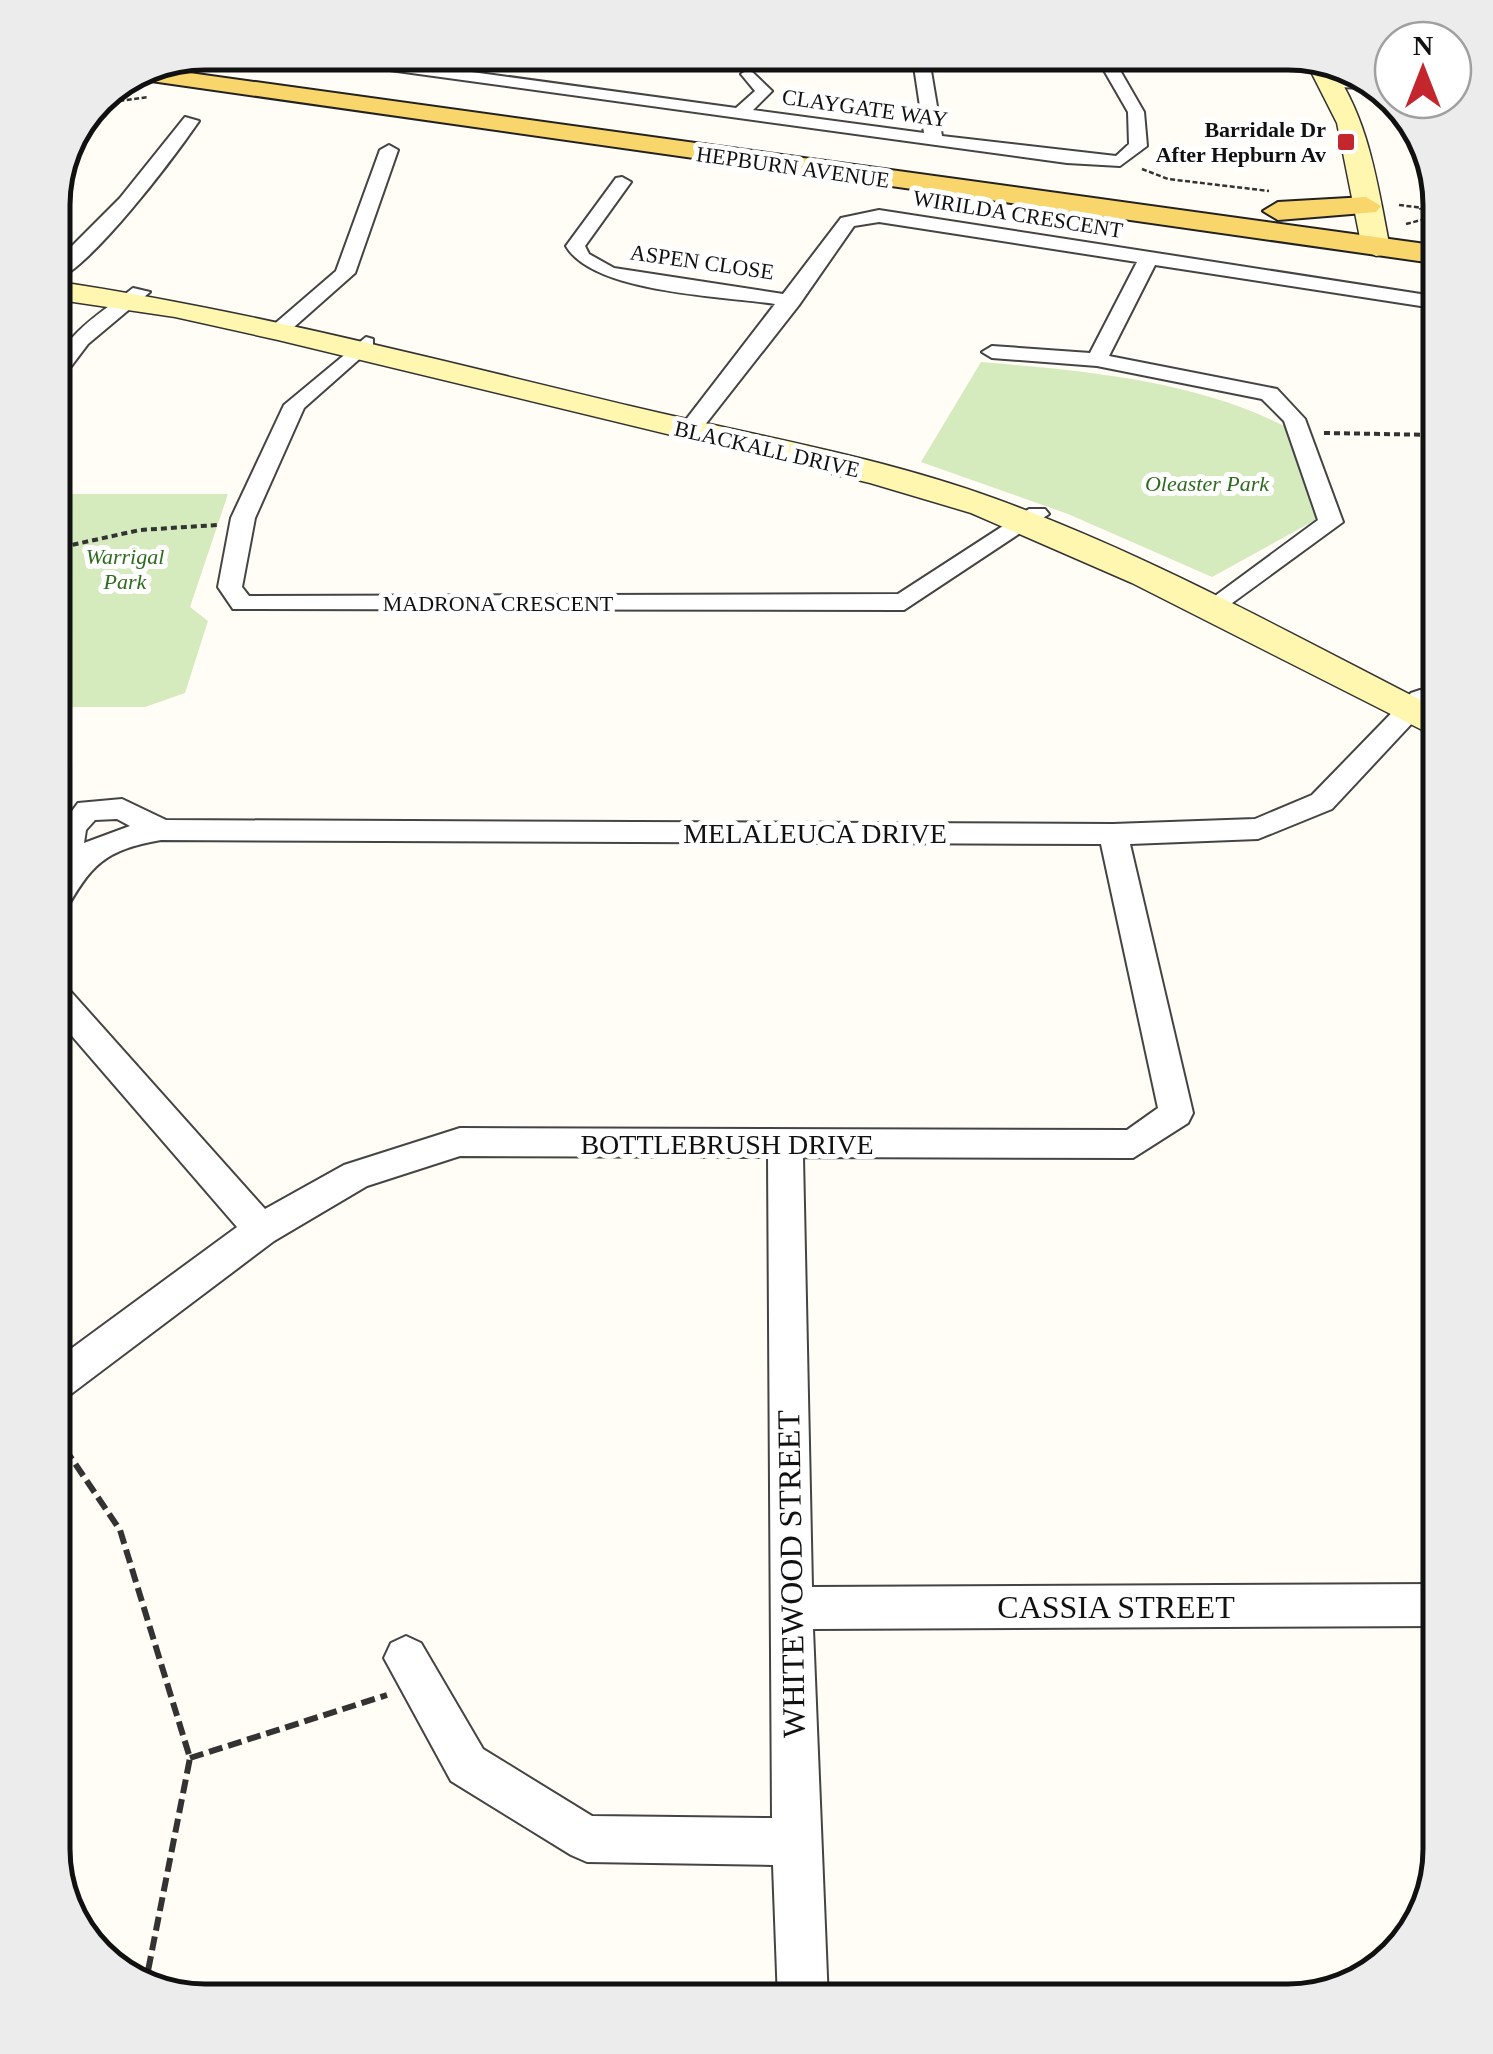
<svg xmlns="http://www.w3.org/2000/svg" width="1493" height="2054" viewBox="0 0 1493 2054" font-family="'Times New Roman',serif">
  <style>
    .green { fill: #d5ebbd }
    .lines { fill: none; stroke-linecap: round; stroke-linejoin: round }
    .street-casing { stroke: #444; stroke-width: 4 }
    .secondary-casing { stroke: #333; stroke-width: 3 }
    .primary-casing { stroke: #222; stroke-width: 4 }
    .path-far2 { stroke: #333; stroke-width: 2.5; stroke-dasharray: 5 2.5; stroke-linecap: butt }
    .path-far1 { stroke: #333; stroke-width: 4; stroke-dasharray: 6 4; stroke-linecap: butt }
    .path { stroke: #333; stroke-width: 6; stroke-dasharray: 14 6; stroke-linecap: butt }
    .street { fill: #fff; fill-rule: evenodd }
    .secondary { fill: #fff6b0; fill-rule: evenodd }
    .primary { fill: #f9d66b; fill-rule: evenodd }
    .poi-dot { fill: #c4262e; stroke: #fff; stroke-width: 4 }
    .labels { text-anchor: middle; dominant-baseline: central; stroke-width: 10; stroke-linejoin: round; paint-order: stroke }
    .far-street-label { font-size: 22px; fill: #111; stroke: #fff }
    .far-poi-label { font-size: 22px; font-weight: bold; fill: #111; stroke: #fff; text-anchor: end }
    .far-park-label { font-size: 22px; font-style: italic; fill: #2f6b1f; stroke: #fff }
    .street-label { font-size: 28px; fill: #111; stroke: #fff }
    .near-street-label { font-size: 32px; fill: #111; stroke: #fff }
    .rim { fill: none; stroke: #111; stroke-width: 5 }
  </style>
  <rect width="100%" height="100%" fill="#fffdf5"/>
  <path class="green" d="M 981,362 C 1085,371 1198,380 1292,430 L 1321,517 L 1212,577 L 1068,514 L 921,462 Z
    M 53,494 L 228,494 L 190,607 L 208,621 L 185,693 L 145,707 L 53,707 Z"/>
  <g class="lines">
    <defs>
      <path id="street" d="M 294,53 L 333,53 L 736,108 L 755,91 L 741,74 L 749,69 L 772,91 L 753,110 L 924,133 L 912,53 L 928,53 L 942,136 L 1116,156 L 1129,144 L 1128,112 L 1094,53 L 1110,53 L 1144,112 L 1147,146 L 1120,166 L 1067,163 L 302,58 Z
        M 1334,79 L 1371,79 L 1379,88 L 1328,87 L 1326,84 Z
        M 185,117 L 199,121 C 175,156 90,270 53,281 L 53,265 L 120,198 Z
        M 389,145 L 398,150 L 355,273 L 285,335 L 271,335 L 271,327 L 336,271 L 380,150 Z
        M 622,177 L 631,182 L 585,246 L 589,254 L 614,268 L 783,294 L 841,218 L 879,210 L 1440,297 L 1440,309 L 1155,265 L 1109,356 L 1277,389 L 1305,419 L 1343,522 L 1213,617 L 1204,614 L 1200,609 L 1204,604 L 1318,520 L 1284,421 L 1262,399 L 1097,366 L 992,358 L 982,352 L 992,346 L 1090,353 L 1137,262 L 879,222 L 854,226 L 799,305 L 697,435 L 689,437 L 678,430 L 775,304 C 722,296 593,293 566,246 L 616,178 Z
        M 133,288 L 150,292 L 88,344 L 60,381 L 53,383 C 53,339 102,313 133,288 Z
        M 366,337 L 373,339 L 373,347 L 304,408 L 255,518 L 242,587 L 249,596 L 898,594 L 1029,509 L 1045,509 L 1049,514 L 904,610 L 233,609 L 218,587 L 231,518 L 284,405 Z
        M 1420,690 L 1429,693 L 1433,699 L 1429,705 L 1332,809 L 1258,839 L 1130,844 L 1193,1113 L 1188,1123 L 1133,1158 L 803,1157 L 812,1587 L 1440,1584 L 1440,1626 L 813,1629 L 828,2001 L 778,2001 L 773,1865 L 587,1862 L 571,1855 L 451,1781 L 384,1658 L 391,1643 L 406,1636 L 421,1643 L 483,1749 L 592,1816 L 772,1818 L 768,1157 L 460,1156 L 367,1186 L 274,1241 L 67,1397 L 53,1402 L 53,1362 L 237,1227 L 53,1014 L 53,981 L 64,984 L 265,1209 L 344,1165 L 460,1128 L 1127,1130 L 1158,1108 L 1101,844 L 161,840 C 104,850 91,865 64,913 L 53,916 L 53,877 L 62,863 L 55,834 L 78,803 L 122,799 L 166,820 L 1113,824 L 1255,819 L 1312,795 L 1411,693 ZM 117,819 L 130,826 L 84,843 L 86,830 L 95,820 Z"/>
      <path id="secondary" d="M 1302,54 L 1328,62 C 1369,116 1377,183 1390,248 L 1386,254 L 1376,256 L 1362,248 L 1337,123 Z
        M 53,281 C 248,310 438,360 630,406 C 751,435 879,456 996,499 C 1150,555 1295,636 1440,710 L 1440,739 L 1132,583 L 971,513 L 870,483 L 278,340 L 175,317 L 53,299 Z"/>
      <path id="primary" d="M 161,69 L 1440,246 L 1440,264 L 137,79 Z
        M 1366,197 L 1381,206 L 1376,212 L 1278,220 L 1263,211 L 1278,202 Z"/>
    </defs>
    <use href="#street" class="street-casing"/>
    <use href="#secondary" class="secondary-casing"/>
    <use href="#primary" class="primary-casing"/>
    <path class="path-far2" d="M 97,104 L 149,97
      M 1142,169 L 1168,179 L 1269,191
      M 1399,205 L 1440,210
      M 1406,224 L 1425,219 L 1420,208"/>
    <path class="path-far1" d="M 1324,433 L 1440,435
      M 53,549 L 140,530 L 217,525"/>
    <path class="path" d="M 53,1431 L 120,1530 L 190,1758 L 145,1986
      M 190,1758 L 387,1695"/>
    <use href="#street" class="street"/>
    <use href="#secondary" class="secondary"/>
    <use href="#primary" class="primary"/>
  </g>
  <rect class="poi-dot" x="1336" y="132" width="20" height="20" rx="5"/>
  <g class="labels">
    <g class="far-street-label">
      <text transform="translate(865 108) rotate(8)">CLAYGATE WAY</text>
      <text transform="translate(793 167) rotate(8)">HEPBURN AVENUE</text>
      <text transform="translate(1018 214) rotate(9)">WIRILDA CRESCENT</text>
      <text transform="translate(702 262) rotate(8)">ASPEN CLOSE</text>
      <text transform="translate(767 449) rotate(13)">BLACKALL DRIVE</text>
      <text x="498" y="603">MADRONA CRESCENT</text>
    </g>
    <g class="far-poi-label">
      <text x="1326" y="129">Barridale Dr<tspan x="1326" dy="25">After Hepburn Av</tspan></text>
    </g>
    <g class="far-park-label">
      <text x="1207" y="483">Oleaster Park</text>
      <text x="125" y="556">Warrigal<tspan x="125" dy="25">Park</tspan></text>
    </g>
    <g class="street-label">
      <text x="815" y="833">MELALEUCA DRIVE</text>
      <text x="727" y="1144">BOTTLEBRUSH DRIVE</text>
    </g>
    <g class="near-street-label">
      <text transform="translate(791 1574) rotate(-91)">WHITEWOOD STREET</text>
      <text x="1116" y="1607">CASSIA STREET</text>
    </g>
  </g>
  <path d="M0 0H1493V2054H0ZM205 70H1288A135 135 0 0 1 1423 205V1849A135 135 0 0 1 1288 1984H205A135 135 0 0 1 70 1849V205A135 135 0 0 1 205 70Z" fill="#ececec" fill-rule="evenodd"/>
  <path class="rim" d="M205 70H1288A135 135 0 0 1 1423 205V1849A135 135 0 0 1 1288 1984H205A135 135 0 0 1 70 1849V205A135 135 0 0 1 205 70Z"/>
  <g transform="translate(1423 70)"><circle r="48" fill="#ffffff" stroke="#a0a0a0" stroke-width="2.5"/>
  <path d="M0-8L18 38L0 25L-18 38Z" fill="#c4262e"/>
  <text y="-15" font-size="28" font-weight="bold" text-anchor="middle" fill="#111111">N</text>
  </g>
</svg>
